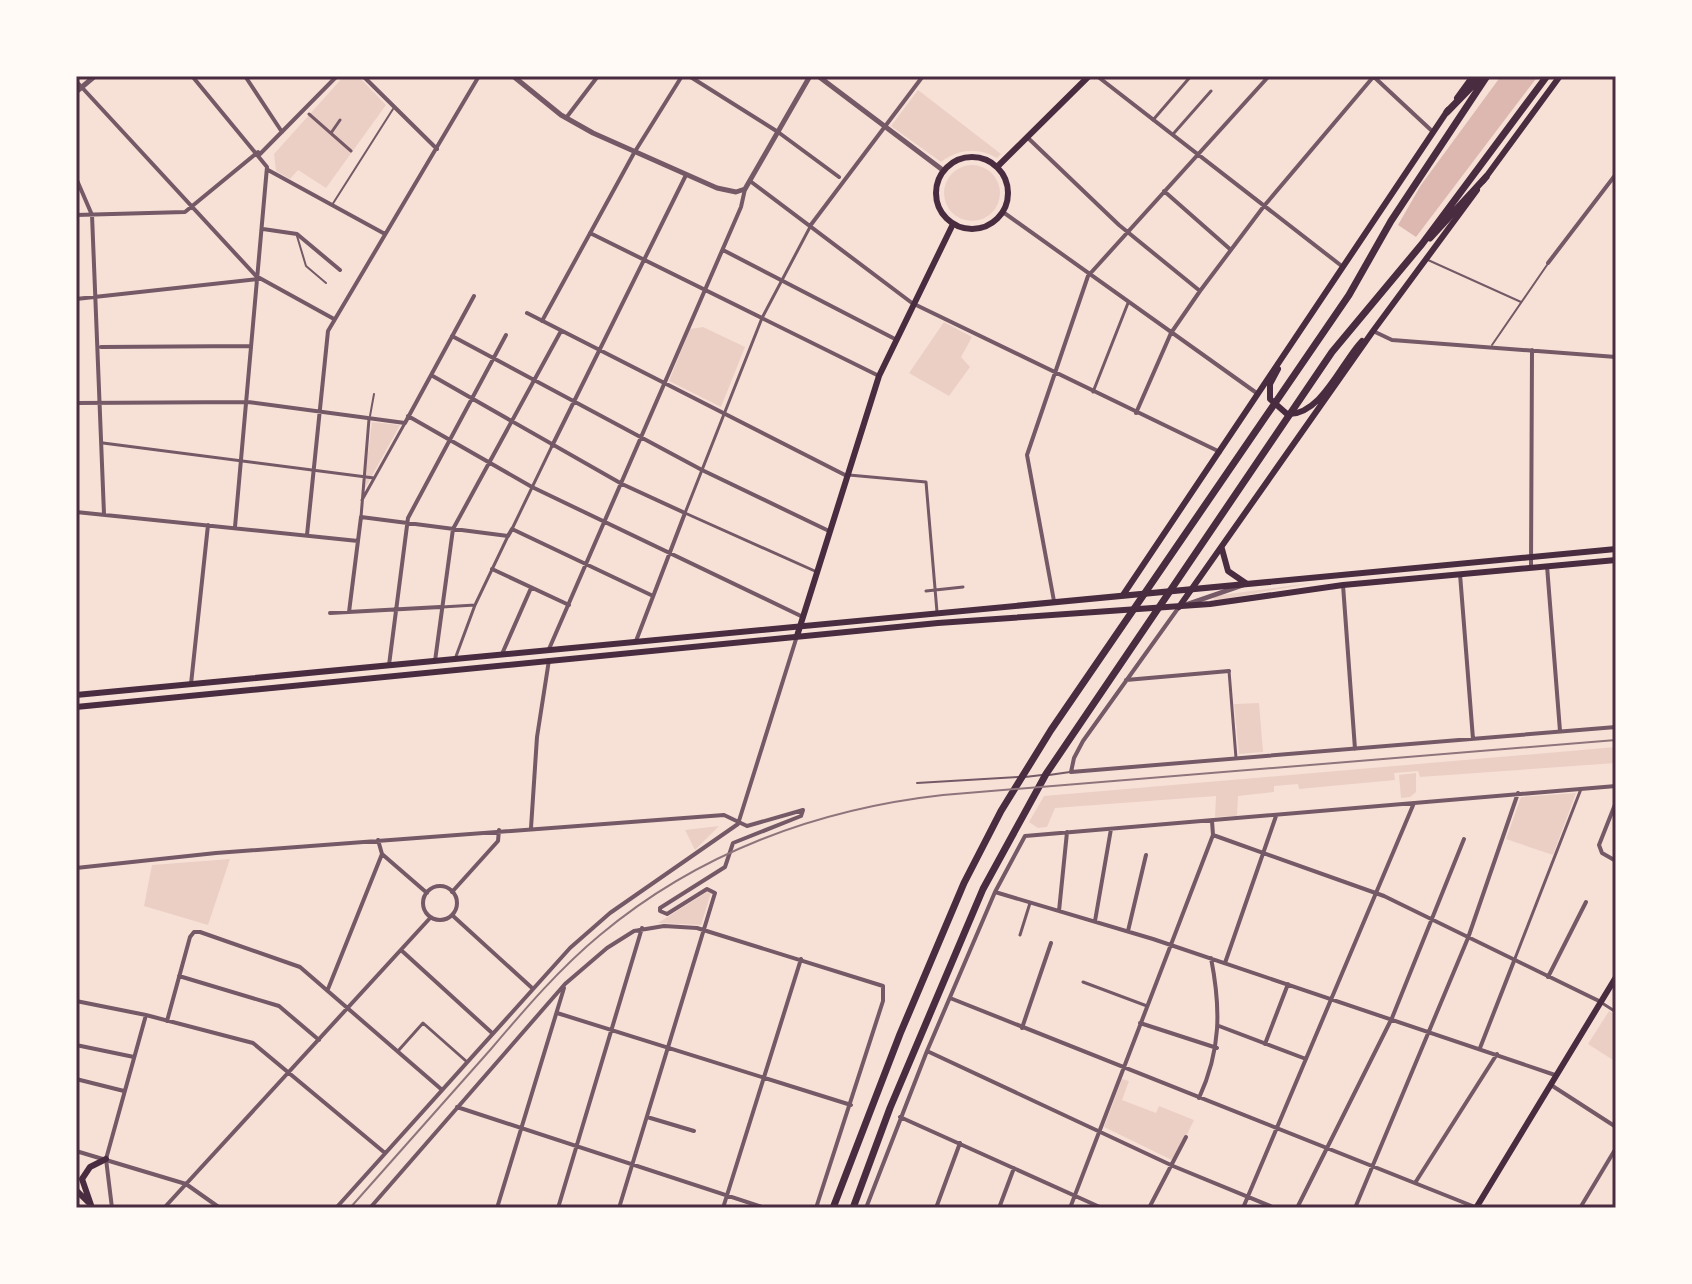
<svg xmlns="http://www.w3.org/2000/svg" width="1692" height="1284" viewBox="0 0 1692 1284" font-family="Ubuntu,sans-serif">
  <style>
    .green { fill: #ebcfc5 }
    .water { fill: #dcb8b0 }
    .lines { fill: none; stroke-linecap: round; stroke-linejoin: round }
    .service { stroke: #755966; stroke-width: 2 }
    .pedestrian { stroke: #755966; stroke-width: 3 }
    .minor { stroke: #755966; stroke-width: 4 }
    .tertiary { stroke: #755966; stroke-width: 5 }
    .secondary { stroke: #4a2c40; stroke-width: 6 }
    .primary { stroke: #4a2c40; stroke-width: 6 }
    .motorway { stroke: #4a2c40; stroke-width: 7 }
    .rail { stroke: #8f747c; stroke-width: 2 }
    .neatline { fill: none; stroke: #4a2c40; stroke-width: 3 }
  </style>
  <rect width="100%" height="100%" fill="#f7e1d7"/>
  <path class="green" d="M 344,76 L 358,76 L 386,105 L 326,188 L 298,170 L 290,179 L 276,171 L 274,154 Z
    M 918,90 L 1001,154 L 997,158 C 977,147 959,149 941,162 L 891,126 Z
    M944 193a28 28 0 1 1 56 0a28 28 0 1 1-56 0Z
    M 944,322 L 972,337 L 961,357 L 970,367 L 949,396 L 909,373 Z
    M 703,327 L 745,347 L 721,407 L 669,381 L 690,329 Z
    M 372,422 L 400,425 L 363,492 Z
    M 1318,582 L 1224,599 L 1214,600 L 1213,596 Z
    M 1259,703 L 1263,752 L 1239,754 L 1234,704 Z
    M 1616,747 L 1616,763 L 1420,777 L 1418,771 L 1394,773 L 1395,780 L 1299,789 L 1298,784 L 1274,786 L 1274,792 L 1238,796 L 1237,816 L 1215,817 L 1216,796 L 1055,808 L 1047,827 L 1038,828 L 1029,822 L 1044,796 Z
    M 1416,773 L 1416,792 L 1410,797 L 1401,798 L 1399,775 Z
    M 1576,793 L 1553,855 L 1506,839 L 1521,797 Z
    M 719,826 L 695,850 L 685,830 Z
    M 230,859 L 208,925 L 144,906 L 152,865 Z
    M 707,892 L 711,893 L 701,925 L 658,923 Z
    M 1609,1011 L 1616,1015 L 1616,1062 L 1588,1044 Z
    M 1122,1079 L 1129,1081 L 1122,1100 L 1156,1113 L 1159,1106 L 1194,1120 L 1174,1161 L 1104,1127 Z"/>
  <path class="water" d="M 1501,76 L 1538,76 L 1416,237 L 1398,225 L 1421,185 Z"/>
  <g class="lines">
    <path class="service" d="M 332,205 L 393,109
      M 297,236 L 306,266 L 326,283
      M 1428,260 L 1521,302
      M 1492,345 L 1547,265
      M 370,416 L 374,394
      M 1049,775 L 1070,772
      M 1025,777 L 1042,775
      M 917,783 L 1018,777"/>
    <path class="pedestrian" d="M 976,76 L 982,76
      M 309,114 L 351,151
      M 1153,120 L 1191,76
      M 331,133 L 340,120
      M 1174,133 L 1211,91
      M 810,227 L 762,318 L 685,513 L 817,572
      M 1093,392 L 1128,303
      M 103,443 L 374,478
      M 849,475 L 926,482 L 937,612
      M 362,500 L 405,423
      M 361,517 L 369,419
      M 512,529 L 552,446
      M 926,591 L 963,587
      M 442,607 L 475,605
      M 455,659 L 475,605 L 508,536
      M 1229,671 L 1236,758
      M 1020,935 L 1030,903
      M 1514,961 L 1581,789
      M 1083,982 L 1147,1006
      M 1602,1003 L 1616,1012
      M 398,1051 L 423,1023 L 466,1061"/>
    <path class="minor" d="M 192,76 L 267,167 L 235,527
      M 245,76 L 282,132
      M 363,76 L 437,149
      M 689,76 L 778,132 L 839,177
      M 1097,76 L 1343,267
      M 1373,76 L 1432,131
      M 76,81 L 256,276 L 334,319
      M 566,118 L 598,76
      M 1027,137 L 1119,225 L 1200,291
      M 260,154 L 337,76
      M 268,170 L 385,234
      M 76,178 L 92,215 L 104,514
      M 750,181 L 912,303 L 1220,452
      M 1164,191 L 1231,250
      M 1003,212 L 1258,394
      M 76,215 L 185,212 L 258,152
      M 810,226 L 923,76
      M 263,229 L 297,234 L 340,270
      M 590,233 L 879,376
      M 723,250 L 895,339
      M 1548,263 L 1616,174
      M 76,299 L 259,279
      M 527,313 L 845,475
      M 542,321 L 634,153 L 682,76
      M 1373,331 L 1392,340 L 1616,357
      M 452,336 L 702,470 L 829,531
      M 101,347 L 250,346
      M 431,375 L 622,484 L 685,513 L 636,641
      M 76,403 L 248,402 L 405,423 L 474,296
      M 1136,413 L 1171,333 L 1200,291 L 1264,206 L 1374,76
      M 408,416 L 532,487 L 803,617
      M 552,446 L 686,175
      M 76,512 L 358,541
      M 307,535 L 328,331 L 479,76
      M 1547,566 L 1560,731
      M 1531,568 L 1532,350
      M 492,569 L 569,605
      M 1460,574 L 1473,739
      M 1343,585 L 1355,749
      M 1054,601 L 1027,455 L 1088,276 L 1269,76
      M 1179,607 L 1083,741 L 1074,758 L 1071,772 L 1616,727
      M 349,612 L 361,517 L 508,536 L 512,529 L 651,595
      M 330,613 L 440,607
      M 549,649 L 741,207 L 745,189
      M 502,654 L 531,588
      M 435,661 L 453,529 L 561,331
      M 389,665 L 408,518 L 506,335
      M 1126,680 L 1229,671
      M 191,684 L 208,525
      M 1616,802 L 1599,845 L 1602,853 L 1616,861
      M 738,824 L 797,636
      M 531,828 L 537,737 L 549,660
      M 1213,835 L 1384,896 L 1601,1002
      M 382,854 L 427,893
      M 76,868 L 216,853 L 724,815 L 747,826 L 803,810 L 801,816 L 733,843 L 725,867 L 660,908 L 660,911 L 667,914 L 707,889 L 715,893 L 619,1208
      M423 903a17 17 0 1 1 34 0a17 17 0 1 1-34 0Z
      M 452,892 L 498,841 L 499,830
      M 995,892 L 1153,939 L 1555,1075
      M 1059,911 L 1067,832
      M 452,915 L 531,987
      M 1095,921 L 1111,829
      M 1128,931 L 1146,855
      M 401,950 L 491,1032
      M 1225,963 L 1276,816
      M 179,976 L 279,1006 L 319,1040
      M 1548,977 L 1586,902
      M 328,989 L 382,854 L 378,840
      M 950,998 L 1475,1207
      M 76,1001 L 146,1015 L 253,1043 L 385,1153
      M 557,1013 L 851,1105
      M 167,1021 L 190,937 L 194,932 L 200,932 L 300,967 L 441,1089
      M 1140,1023 L 1217,1048
      M 1219,1026 L 1306,1059
      M 1022,1028 L 1051,943
      M 1265,1044 L 1288,984
      M 76,1045 L 134,1057
      M 1480,1048 L 1514,961
      M 927,1051 L 1173,1166 L 1275,1208
      M 76,1079 L 124,1091
      M 1551,1085 L 1616,1127
      M 1199,1098 C 1221,1050 1221,1009 1211,958
      M 457,1107 L 765,1208
      M 647,1117 L 694,1131
      M 900,1117 L 1102,1208
      M 76,1151 L 186,1184 L 220,1208
      M 1415,1183 L 1497,1054
      M 112,1208 L 106,1159 L 146,1015
      M 164,1208 L 431,917
      M 336,1208 L 570,948 L 610,913 L 738,824
      M 370,1208 L 565,984 L 607,948 L 634,931 L 664,926 L 697,928 L 883,986 L 883,1001 L 816,1208
      M 497,1208 L 564,988
      M 558,1208 L 642,928
      M 723,1208 L 801,959
      M 866,1208 L 927,1051 L 995,892 L 1025,836 L 1616,786
      M 936,1208 L 960,1143
      M 999,1208 L 1014,1168
      M 1070,1208 L 1213,835 L 1212,821
      M 1149,1208 L 1186,1137
      M 1243,1208 L 1414,803
      M 1297,1208 L 1392,1018 L 1464,839
      M 1355,1208 L 1468,938 L 1518,793
      M 1580,1208 L 1616,1148"/>
    <path class="tertiary" d="M 513,76 L 561,115 L 593,133 L 717,188 L 736,192 L 745,189 L 810,76
      M 818,76 L 944,171
      M 76,92 L 95,76
      M 1188,604 L 1246,584"/>
    <path class="secondary" d="M 1457,98 L 1473,76
      M936 193a36 36 0 1 1 72 0a36 36 0 1 1-72 0Z
      M 997,167 L 1089,76
      M 1483,181 L 1560,76
      M 1278,369 L 1270,384 L 1270,399 L 1287,414 C 1321,416 1341,363 1362,341
      M 1123,595 L 1448,110
      M 1179,607 L 1373,331 L 1477,190
      M 797,636 L 879,376 L 953,224
      M 76,1190 L 88,1202
      M 76,1205 L 78,1208
      M 91,1205 L 82,1179 L 90,1167 L 106,1159
      M 1476,1208 L 1616,977"/>
    <path class="primary" d="M 1222,549 L 1228,571 L 1247,584
      M 76,695 L 1616,549
      M 76,707 L 938,623 L 1210,604 L 1343,585 L 1616,560"/>
    <path class="motorway" d="M 1447,112 L 1482,76
      M 1430,238 L 1486,177
      M 833,1208 L 900,1034 L 964,883 L 1001,811 L 1051,730 L 1349,295 L 1391,221 L 1487,76
      M 853,1208 L 890,1108 L 983,889 L 1046,774 L 1332,352 L 1422,244 L 1547,76"/>
    <path class="rail" d="M 350,1208 C 397,1155 444,1102 491,1049 C 525,1009 560,968 600,935 C 698,853 817,809 943,795 L 1616,740"/>
  </g>
  <rect width="1692" height="1284" fill="none" stroke="#fffaf5" stroke-width="156"/>
  <rect x="78" y="78" width="1536" height="1128" class="neatline"/>
</svg>
